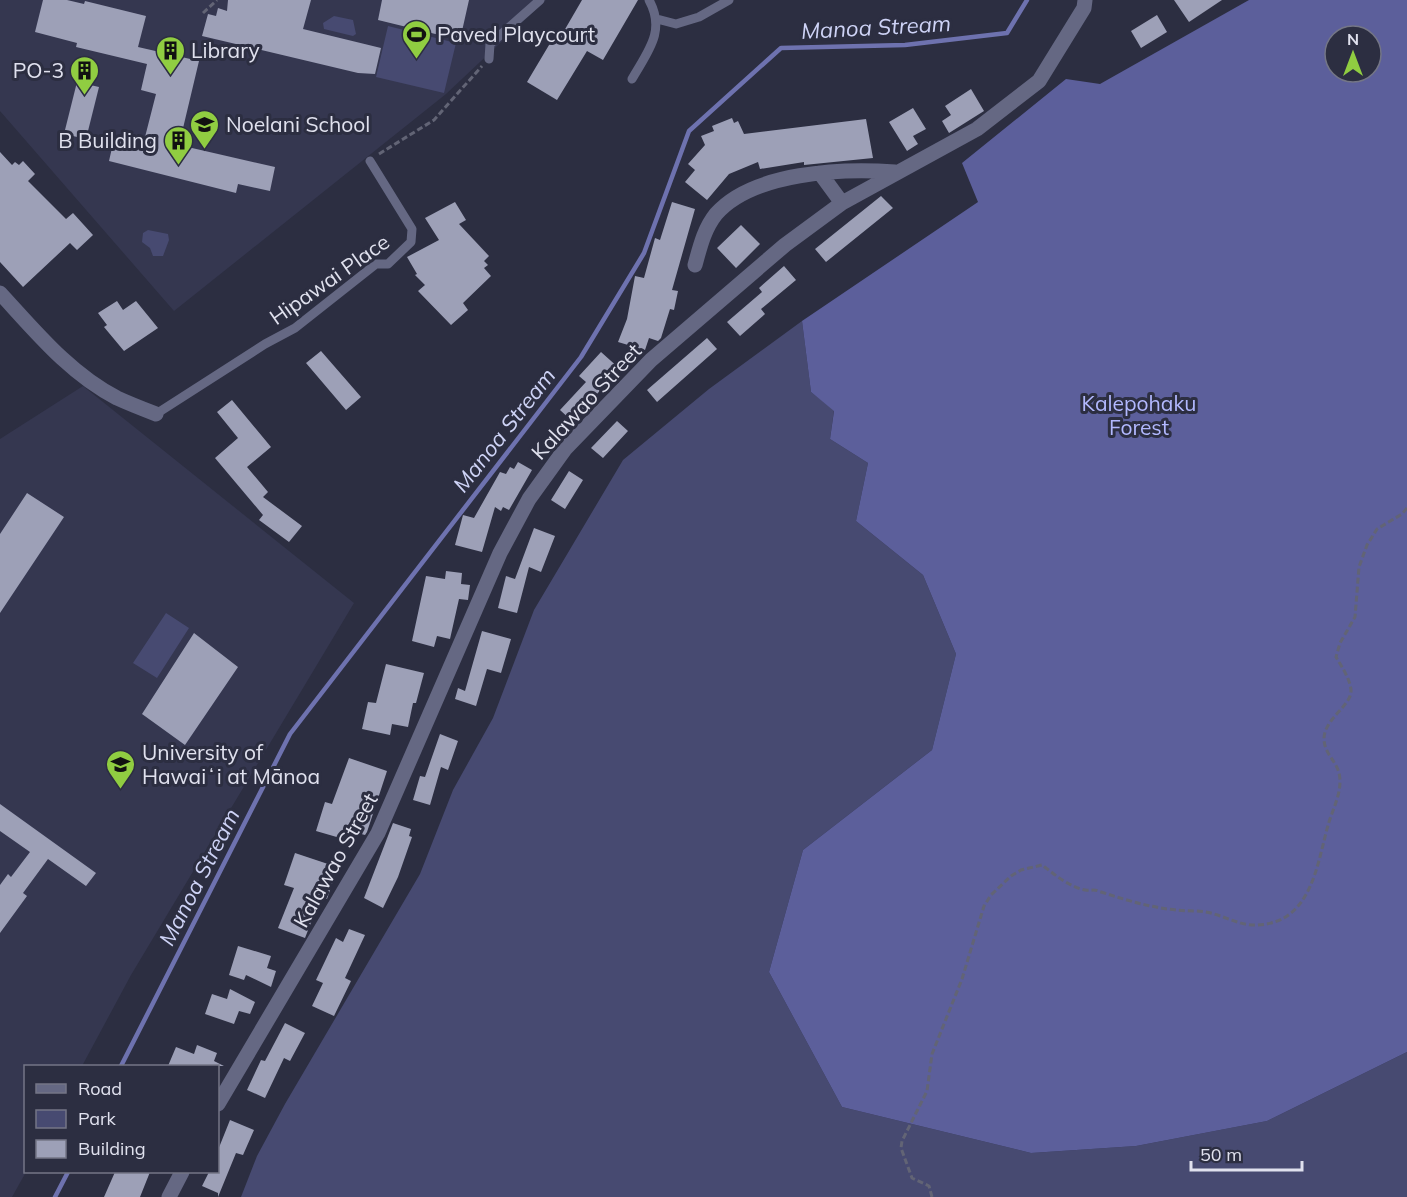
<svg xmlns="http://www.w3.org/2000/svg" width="1407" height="1197" viewBox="0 0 1407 1197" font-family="Mulish,sans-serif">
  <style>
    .built { fill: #353750 }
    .green { fill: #474a71 }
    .forest { fill: #5c5f9b; fill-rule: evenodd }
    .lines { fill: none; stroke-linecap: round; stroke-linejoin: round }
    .stream { stroke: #6e72af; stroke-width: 4.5 }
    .building { fill: #9da0b7 }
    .path { stroke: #626475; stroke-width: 3; stroke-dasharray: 6 3; stroke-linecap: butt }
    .lane { stroke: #656883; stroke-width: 9 }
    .street { stroke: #656883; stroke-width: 15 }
    .labels { text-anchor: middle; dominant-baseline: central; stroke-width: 6; stroke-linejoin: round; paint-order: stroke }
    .poi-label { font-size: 21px; fill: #e0e1ee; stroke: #2c2e41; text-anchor: start }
    .street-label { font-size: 21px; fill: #e0e1ee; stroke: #2c2e41 }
    .park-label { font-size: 21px; fill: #b2b8fe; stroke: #2c2e41 }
    .water-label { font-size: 22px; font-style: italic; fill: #ced3f6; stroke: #2c2e41 }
  </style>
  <rect width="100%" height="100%" fill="#2c2e41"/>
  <path class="built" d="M 0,0 L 546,0 L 446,94 L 174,311 L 0,111 Z
    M 83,386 L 354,603 L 131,975 L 82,1066 L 26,1066 L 26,1172 L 12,1197 L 0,1197 L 0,439 Z"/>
  <path class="green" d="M 334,16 L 353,20 L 356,34 L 353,36 L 324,29 L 323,23 Z
    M 388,26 L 456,43 L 444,93 L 376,77 Z
    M 148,230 L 168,234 L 169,240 L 163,256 L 153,256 L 150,248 L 142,242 L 143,233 Z
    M 802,321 L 811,392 L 834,410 L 830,439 L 868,463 L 856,521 L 923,575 L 956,654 L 932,750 L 803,850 L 769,972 L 842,1107 L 1031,1153 L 1136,1146 L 1267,1121 L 1407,1052 L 1407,1197 L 241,1197 L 257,1156 L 285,1104 L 420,874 L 453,790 L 493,718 L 534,610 L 623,460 L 709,389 Z
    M 166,613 L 189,628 L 157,678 L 133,663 Z"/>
  <path class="forest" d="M 1249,0 L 1407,0 L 1407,1052 L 1267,1121 L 1136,1146 L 1031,1153 L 842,1107 L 769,972 L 803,850 L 932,750 L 956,654 L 923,575 L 856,521 L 868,463 L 830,439 L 834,411 L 811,392 L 802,321 L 978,202 L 962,163 L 1066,79 L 1100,84 ZM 1335,36 L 1371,36 L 1371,72 L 1335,72 Z"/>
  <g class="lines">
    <path class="stream" d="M 121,1066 L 290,734 L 581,357 L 644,253 L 689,131 L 781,48 L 905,45 L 1007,33 L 1027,0
      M 55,1197 L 68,1172"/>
  </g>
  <path class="building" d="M 43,0 L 67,0 L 84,4 L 85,1 L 146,16 L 138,47 L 199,61 L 179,145 L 275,167 L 270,191 L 238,184 L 236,193 L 109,161 L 114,139 L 128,143 L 130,133 L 145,137 L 156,94 L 141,90 L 147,64 L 76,47 L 77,43 L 35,32 Z
    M 228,0 L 311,0 L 303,29 L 381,48 L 375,74 L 358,73 L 202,36 L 208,14 L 216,16 L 218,8 L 227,11 Z
    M 382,0 L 469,0 L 460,40 L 378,20 Z
    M 582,0 L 638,0 L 603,60 L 587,51 L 557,100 L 527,82 L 552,40 L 557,43 Z
    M 1174,0 L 1222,0 L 1189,22 Z
    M 1157,15 L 1167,32 L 1141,48 L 1131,31 Z
    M 77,82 L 99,87 L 86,139 L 64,134 Z
    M 971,89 L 984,111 L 949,133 L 942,121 L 951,115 L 945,106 Z
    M 913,108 L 926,129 L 913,136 L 918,144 L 907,151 L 889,122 Z
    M 732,118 L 734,123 L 738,121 L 744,134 L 866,119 L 873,158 L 804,165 L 804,162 L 760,169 L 758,162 L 729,174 L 707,200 L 685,182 L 695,170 L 688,164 L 705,145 L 701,136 L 714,131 L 712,126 Z
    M 0,152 L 12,165 L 15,162 L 19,165 L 23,161 L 35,174 L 28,181 L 66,219 L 73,213 L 93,235 L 77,250 L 70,243 L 23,287 L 0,262 Z
    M 881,196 L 893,208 L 826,262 L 815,249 Z
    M 455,202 L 466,220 L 459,224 L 489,256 L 484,261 L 488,265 L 484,268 L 491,276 L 463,303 L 468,310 L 451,325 L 418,291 L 425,285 L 415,275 L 417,274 L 407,257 L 439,240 L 425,218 Z
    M 672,202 L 695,209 L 672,290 L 678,291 L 674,310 L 670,309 L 661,338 L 658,341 L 649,338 L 645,350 L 618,342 L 627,319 L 635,276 L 644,278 L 655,238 L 660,240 Z
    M 741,225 L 760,244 L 736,268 L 717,248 Z
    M 784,266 L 796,280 L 761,309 L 765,314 L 740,336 L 727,322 L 762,292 L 759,288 Z
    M 117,301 L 123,310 L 136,301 L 158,328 L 124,351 L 104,327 L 107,325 L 98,313 Z
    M 707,338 L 717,349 L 657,402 L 647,390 Z
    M 321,351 L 361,397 L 346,410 L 306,363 Z
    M 601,352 L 620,369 L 572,421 L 560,410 L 586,382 L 579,376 Z
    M 232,400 L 271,447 L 247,467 L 268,492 L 263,497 L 302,526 L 289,542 L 259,520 L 263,515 L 215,458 L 238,438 L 217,412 Z
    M 617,421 L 628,431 L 603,458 L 591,448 Z
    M 518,462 L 532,470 L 509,510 L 503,507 L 501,511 L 495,507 L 482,552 L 455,545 L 463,515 L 474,518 L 500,472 L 506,474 L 510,467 L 514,469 Z
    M 569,471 L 583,480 L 565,509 L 551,500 Z
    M 27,493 L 64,517 L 0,613 L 0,534 Z
    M 534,528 L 555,536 L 541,572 L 529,567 L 517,613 L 498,608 L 506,576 L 515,579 Z
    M 446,571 L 462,573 L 461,584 L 470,585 L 468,600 L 459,599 L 450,639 L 437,636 L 434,647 L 412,641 L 426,576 L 445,579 Z
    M 482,631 L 511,639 L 501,673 L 487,669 L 476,706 L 455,699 L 458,688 L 465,691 Z
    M 194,633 L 238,667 L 185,745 L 142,714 Z
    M 386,664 L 424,673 L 416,703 L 413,703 L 408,727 L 392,724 L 390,735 L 362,729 L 368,702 L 376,703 Z
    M 440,734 L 458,741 L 448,770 L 441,767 L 430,805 L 413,800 L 420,776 L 425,777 Z
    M 349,758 L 387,771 L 367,832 L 365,835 L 350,831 L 347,840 L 316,831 L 325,802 L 332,804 Z
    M 0,804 L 96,873 L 86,886 L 48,859 L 23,893 L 27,896 L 0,933 L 0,885 L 8,874 L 11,877 L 30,852 L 0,831 Z
    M 393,823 L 411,829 L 409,836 L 412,837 L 398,877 L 383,908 L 364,898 Z
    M 295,853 L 328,864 L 326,868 L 336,872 L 327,899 L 321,897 L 305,938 L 278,928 L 294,888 L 284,885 Z
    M 349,929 L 365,935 L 345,978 L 351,981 L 334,1016 L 312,1006 L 323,983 L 316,980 L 336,938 L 343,942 Z
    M 238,946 L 271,956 L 267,968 L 276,971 L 271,987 L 246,975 L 244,980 L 229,975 Z
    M 230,989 L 255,1002 L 250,1014 L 239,1011 L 234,1024 L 205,1014 L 212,994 L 227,999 Z
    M 285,1023 L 305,1033 L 290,1061 L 284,1058 L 265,1098 L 247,1090 L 261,1060 L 265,1061 Z
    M 197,1045 L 217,1053 L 214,1061 L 224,1066 L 168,1066 L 176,1047 L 194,1054 Z
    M 230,1120 L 254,1130 L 243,1155 L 236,1153 L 218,1197 L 218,1193 L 202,1186 L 209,1172 L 218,1172 L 218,1150 Z
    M 115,1172 L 150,1172 L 140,1197 L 104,1197 Z"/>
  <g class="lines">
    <path class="path" d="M 203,13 L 217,0
      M 379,154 L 434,120 L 482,66
      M 932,1197 L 929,1186 L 912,1178 L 901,1148 L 902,1141 L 927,1091 L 932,1054 L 962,979 L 984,906 L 991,895 L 1011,876 L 1021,870 L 1042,865 C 1054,874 1069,887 1085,890 C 1090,891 1094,889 1098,891 C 1132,902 1161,911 1196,911 C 1218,911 1236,926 1257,925 C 1313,923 1317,862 1329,822 C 1334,806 1343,790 1339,773 C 1336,761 1325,754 1324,740 C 1323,719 1352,706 1351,690 C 1350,679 1342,667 1336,657 L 1340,643 L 1355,617 L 1359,567 L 1367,545 L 1377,529 L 1402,514 L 1407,508"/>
    <path class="lane" d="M 657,19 L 676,24 L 699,17 L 729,0
      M 489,59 L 490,44 L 540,0
      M 632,79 C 648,51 666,31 649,0
      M 156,414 L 265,344 L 295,328 L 376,264 L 388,264 L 411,242 L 412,229 L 370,161"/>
    <path class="street" d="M 820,173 L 842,203
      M 695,265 C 700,247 704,229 716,214 C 753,172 842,168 895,172
      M 0,293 C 35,331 70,374 117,398 C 130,404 143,409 156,414
      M 218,1104 L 378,833 L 500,553 L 529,499 L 565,449 L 651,360 L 785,245 L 842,203 L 977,129 L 1039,81 L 1084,8 L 1085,0
      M 169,1197 L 182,1172"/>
  </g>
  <defs>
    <symbol id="stadium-pin" viewBox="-11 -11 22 30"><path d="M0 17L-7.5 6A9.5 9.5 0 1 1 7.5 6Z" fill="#90cd41" stroke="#2c2e41"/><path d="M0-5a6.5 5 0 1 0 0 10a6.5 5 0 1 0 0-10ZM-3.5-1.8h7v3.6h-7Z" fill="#111"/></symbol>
    <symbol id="building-pin" viewBox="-11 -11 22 30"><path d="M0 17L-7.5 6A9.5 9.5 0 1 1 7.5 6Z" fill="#90cd41" stroke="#2c2e41"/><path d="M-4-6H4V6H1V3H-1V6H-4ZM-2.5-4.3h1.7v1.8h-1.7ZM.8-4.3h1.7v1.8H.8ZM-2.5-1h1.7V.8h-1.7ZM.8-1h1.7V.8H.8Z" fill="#111"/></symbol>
    <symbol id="school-pin" viewBox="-11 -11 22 30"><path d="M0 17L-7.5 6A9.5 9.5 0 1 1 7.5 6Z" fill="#90cd41" stroke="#2c2e41"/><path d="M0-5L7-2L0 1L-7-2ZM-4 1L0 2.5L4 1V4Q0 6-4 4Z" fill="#111"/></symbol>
    <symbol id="university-pin" viewBox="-11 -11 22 30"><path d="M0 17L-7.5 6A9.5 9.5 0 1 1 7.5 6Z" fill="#90cd41" stroke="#2c2e41"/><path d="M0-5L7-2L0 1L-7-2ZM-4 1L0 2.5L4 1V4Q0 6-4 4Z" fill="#111"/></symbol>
  </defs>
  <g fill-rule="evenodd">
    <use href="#stadium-pin" x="400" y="18" width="33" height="45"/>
    <use href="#building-pin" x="154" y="34" width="33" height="45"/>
    <use href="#building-pin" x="68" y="54" width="33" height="45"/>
    <use href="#school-pin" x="188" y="108" width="33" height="45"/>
    <use href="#building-pin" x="162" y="124" width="33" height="45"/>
    <use href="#university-pin" x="104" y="748" width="33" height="45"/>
  </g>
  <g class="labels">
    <g class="poi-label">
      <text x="437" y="34">Paved Playcourt</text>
      <text x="191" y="50">Library</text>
      <text x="64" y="70" text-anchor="end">PO-3</text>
      <text x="226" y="124">Noelani School</text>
      <text x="157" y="140" text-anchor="end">B Building</text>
      <text x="142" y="752">University of<tspan x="142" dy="24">Hawaiʻi at Mānoa</tspan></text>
    </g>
    <g class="street-label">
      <text transform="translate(329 279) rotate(-35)">Hipawai Place</text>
      <text transform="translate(586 401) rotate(-47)">Kalawao Street</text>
      <text transform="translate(335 860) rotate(-61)">Kalawao Street</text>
    </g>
    <g class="park-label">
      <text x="1139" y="403">Kalepohaku<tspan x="1139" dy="24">Forest</tspan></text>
    </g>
    <g class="water-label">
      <text transform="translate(876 27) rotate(-3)">Manoa Stream</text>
      <text transform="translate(504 430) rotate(-52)">Manoa Stream</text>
      <text transform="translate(199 877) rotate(-63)">Manoa Stream</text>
    </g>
  </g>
  <rect x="24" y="1065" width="195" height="108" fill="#2c2e41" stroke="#747686" stroke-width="1.5"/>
  <rect x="36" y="1084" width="30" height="9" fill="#656883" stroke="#747686" stroke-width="1.5"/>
  <text x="78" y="1095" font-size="18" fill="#e0e1ee">Road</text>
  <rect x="36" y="1110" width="30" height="18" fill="#474a71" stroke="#747686" stroke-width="1.5"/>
  <text x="78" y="1125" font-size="18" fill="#e0e1ee">Park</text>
  <rect x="36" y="1140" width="30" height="18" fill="#9da0b7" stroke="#747686" stroke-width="1.5"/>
  <text x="78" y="1155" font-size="18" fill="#e0e1ee">Building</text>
  <g transform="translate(1353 54)"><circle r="28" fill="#2c2e41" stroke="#747686" stroke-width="1.5"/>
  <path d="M0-4.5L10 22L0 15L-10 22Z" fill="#90cd41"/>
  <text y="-9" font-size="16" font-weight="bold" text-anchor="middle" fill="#e0e1ee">N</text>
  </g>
  <path d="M1191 1161v9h111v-9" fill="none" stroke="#e0e1ee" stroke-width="3"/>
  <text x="1200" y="1161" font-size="18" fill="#e0e1ee" stroke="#2c2e41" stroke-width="4.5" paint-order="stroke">50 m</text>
</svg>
